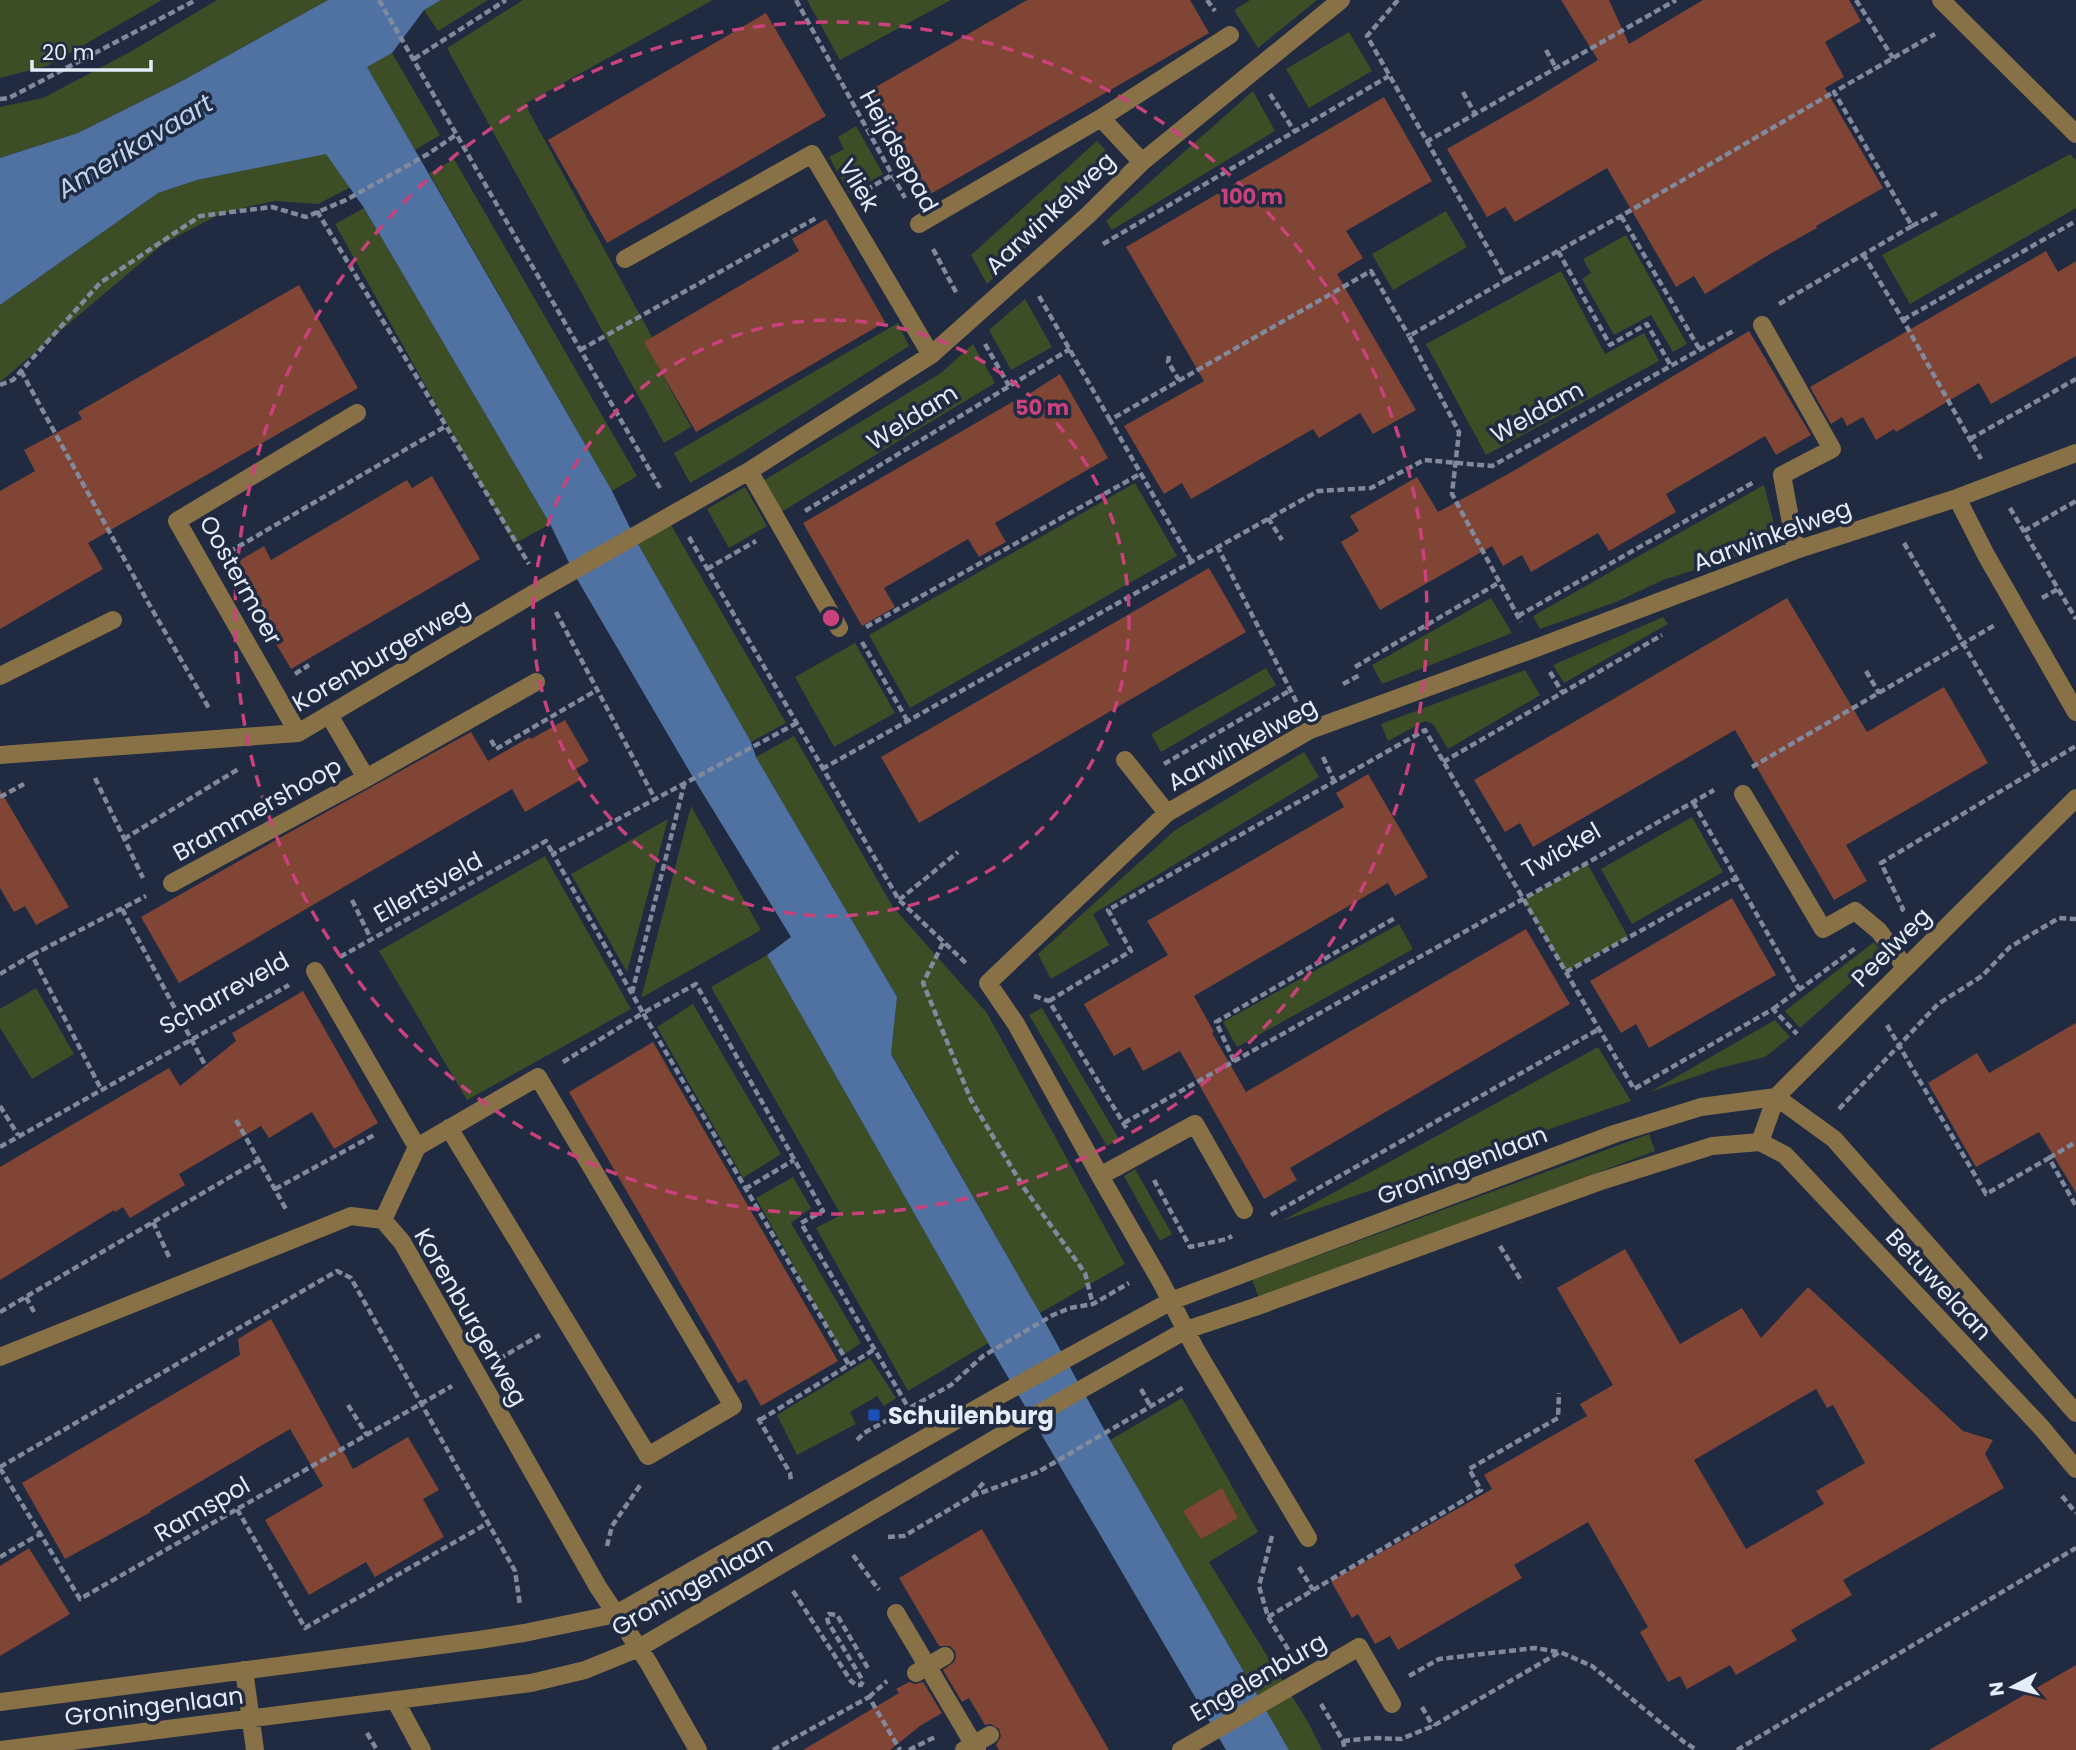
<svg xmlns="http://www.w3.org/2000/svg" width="2076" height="1750" viewBox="0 0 2076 1750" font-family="Poppins,sans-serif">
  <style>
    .green { fill: #3d4d26 }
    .water { fill: #5072a3 }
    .building { fill: #804534; fill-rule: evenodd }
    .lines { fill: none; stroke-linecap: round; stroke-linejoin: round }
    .path { stroke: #81899c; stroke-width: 4.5; stroke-dasharray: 7 3.5; stroke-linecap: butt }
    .minor { stroke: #887146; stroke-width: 18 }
    .minor-bridge { stroke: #887146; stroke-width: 18 }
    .ring { fill: none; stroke: #c9427b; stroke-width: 3.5; stroke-dasharray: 12 9 }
    .transit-dot { fill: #1a4fb4; stroke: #202a40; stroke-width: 2.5 }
    .labels { text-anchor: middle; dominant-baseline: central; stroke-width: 7; stroke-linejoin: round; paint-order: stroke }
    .street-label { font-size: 24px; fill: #e4ebfa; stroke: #202a40 }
    .poi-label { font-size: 24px; font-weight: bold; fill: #e4ebfa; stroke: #202a40; text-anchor: start }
    .water-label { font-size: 26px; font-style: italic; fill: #bed3f0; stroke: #202a40 }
    .centre { fill: #c9427b; stroke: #202a40; stroke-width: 3.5 }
    .ring-label { font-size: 21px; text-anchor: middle; font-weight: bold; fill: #c9427b; stroke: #202a40; stroke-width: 7; stroke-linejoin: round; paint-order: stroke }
  </style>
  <rect width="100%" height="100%" fill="#202a40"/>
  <path class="green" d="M 0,0 L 162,0 L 47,66 L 0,78 Z
    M 217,0 L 328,0 L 182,81 L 78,133 L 0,158 L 0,107 L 43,98 L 130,52 Z
    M 441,0 L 488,0 L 438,31 L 424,10 Z
    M 523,0 L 713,0 L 525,104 L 663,357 L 658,366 L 691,427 L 664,443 L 447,48 Z
    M 807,0 L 951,0 L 840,60 Z
    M 1250,0 L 1317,0 L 1258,48 L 1234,10 Z
    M 1349,32 L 1372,71 L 1309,108 L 1286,69 Z
    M 392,53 L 440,135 L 415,150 L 366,66 Z
    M 1253,91 L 1275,131 L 1112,230 L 1106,221 Z
    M 856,126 L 883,174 L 849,193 L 829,157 L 844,149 L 838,137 Z
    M 1097,141 L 1117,163 L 987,284 L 971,255 Z
    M 326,153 L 351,187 L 318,204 L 275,201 L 255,205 L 218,215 L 163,244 L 0,382 L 0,305 L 158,193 L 197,180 Z
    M 2070,154 L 2076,160 L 2076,208 L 1910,304 L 1882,255 Z
    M 454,159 L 637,476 L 612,491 L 429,173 Z
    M 364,208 L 550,524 L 514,544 L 335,224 Z
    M 1446,211 L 1467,247 L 1393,290 L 1372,254 Z
    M 1626,235 L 1687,344 L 1673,352 L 1651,315 L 1614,335 L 1582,279 L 1591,273 L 1583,259 Z
    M 1561,271 L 1605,354 L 1644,333 L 1659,361 L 1486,455 L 1426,344 Z
    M 1025,299 L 1052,347 L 1011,370 L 989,330 Z
    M 898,323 L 909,346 L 738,455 L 690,483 L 674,453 Z
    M 973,344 L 995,383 L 781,512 L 763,481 L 941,373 Z
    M 1135,483 L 1177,556 L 910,708 L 869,635 Z
    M 1764,485 L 1779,543 L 1663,580 L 1616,602 L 1540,629 L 1533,616 Z
    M 745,487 L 767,526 L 729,548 L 707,509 Z
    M 671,525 L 786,723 L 751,742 L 638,544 Z
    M 1491,598 L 1512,633 L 1382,684 L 1372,665 Z
    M 1663,617 L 1668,624 L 1564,683 L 1553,665 Z
    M 855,643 L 895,713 L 834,747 L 795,677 Z
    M 1266,668 L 1276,685 L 1161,752 L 1151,734 Z
    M 1525,670 L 1540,695 L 1448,749 L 1433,724 L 1425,721 L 1388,741 L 1381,724 Z
    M 794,736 L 893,907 L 987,1013 L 1125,1264 L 1040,1313 L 891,1053 L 897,997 L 756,757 Z
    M 1304,752 L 1319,777 L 1093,914 L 1109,945 L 1051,979 L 1038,954 L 1174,831 Z
    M 691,806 L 761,930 L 641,998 Z
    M 1692,817 L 1723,872 L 1632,924 L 1601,869 Z
    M 668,819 L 627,972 L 571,874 Z
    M 545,856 L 631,1009 L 467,1100 L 379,951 Z
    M 1587,863 L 1628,937 L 1566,972 L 1523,900 Z
    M 1399,924 L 1413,949 L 1237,1047 L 1223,1022 Z
    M 1874,942 L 1883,954 L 1800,1028 L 1785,1011 Z
    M 767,955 L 988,1343 L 908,1391 L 816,1228 L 841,1215 L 711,987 Z
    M 36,988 L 74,1054 L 32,1079 L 0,1028 L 0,1009 Z
    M 693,1004 L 781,1154 L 743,1178 L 657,1027 Z
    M 1042,1008 L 1119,1139 L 1107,1146 L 1029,1015 Z
    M 1775,1020 L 1790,1037 L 1765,1057 L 1720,1068 L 1650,1092 Z
    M 1598,1047 L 1631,1101 L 1282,1221 Z
    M 1649,1134 L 1655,1151 L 1259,1298 L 1252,1280 Z
    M 1135,1169 L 1172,1234 L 1160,1241 L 1124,1176 Z
    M 793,1177 L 811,1208 L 791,1223 L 861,1343 L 843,1355 L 756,1198 Z
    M 870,1358 L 896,1398 L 884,1406 L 877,1396 L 850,1412 L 856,1424 L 797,1455 L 777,1415 Z
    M 1182,1398 L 1258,1532 L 1209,1562 L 1308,1722 L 1322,1750 L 1289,1750 L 1110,1440 Z"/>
  <path class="water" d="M 328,0 L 441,0 L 424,10 L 392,53 L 367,67 L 612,491 L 638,544 L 751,742 L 756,757 L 897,997 L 891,1054 L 1040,1313 L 1110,1440 L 1289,1750 L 1226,1750 L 988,1343 L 767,955 L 791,937 L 691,774 L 577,579 L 550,524 L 364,208 L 326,154 L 197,180 L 158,193 L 0,305 L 0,158 L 78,133 L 182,81 Z"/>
  <path class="building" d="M 1027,0 L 1190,0 L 1209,33 L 927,196 L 867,92 Z
    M 1561,0 L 1609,0 L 1629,44 L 1703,0 L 1849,0 L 1861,21 L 1825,42 L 1844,77 L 1825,88 L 1883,188 L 1816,226 L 1817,228 L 1770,254 L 1705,294 L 1694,276 L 1676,287 L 1607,168 L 1515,222 L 1505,207 L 1487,217 L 1447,149 L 1531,101 L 1598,60 Z
    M 766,13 L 826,116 L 607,243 L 548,140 Z
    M 1384,97 L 1432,181 L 1346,231 L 1363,258 L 1337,274 L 1416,410 L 1373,434 L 1360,413 L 1319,438 L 1313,429 L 1191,499 L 1182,483 L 1164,494 L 1124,426 L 1204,381 L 1126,247 Z
    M 826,219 L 885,322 L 696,432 L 644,342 L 799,251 L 792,239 Z
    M 2046,251 L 2058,272 L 2076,261 L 2076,356 L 1991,404 L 1979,383 L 1896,432 L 1894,429 L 1876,440 L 1863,417 L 1847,426 L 1842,417 L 1831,424 L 1810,387 Z
    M 299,285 L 358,388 L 88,543 L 103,569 L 0,629 L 0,491 L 35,471 L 24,450 L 82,419 L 78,412 Z
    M 1749,331 L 1811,435 L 1776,455 L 1765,436 L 1666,494 L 1676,512 L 1609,551 L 1598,533 L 1531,572 L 1522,555 L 1503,566 L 1492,546 L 1380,610 L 1341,542 L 1359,531 L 1350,516 L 1417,477 L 1438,512 L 1510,473 Z
    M 1060,374 L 1108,458 L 995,523 L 1006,542 L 979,557 L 968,539 L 884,588 L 895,607 L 862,626 L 803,523 L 1014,401 L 1015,403 Z
    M 432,476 L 480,559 L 291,669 L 230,566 L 264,546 L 271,560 L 407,480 L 412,488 Z
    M 1209,568 L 1246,632 L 919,823 L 881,757 Z
    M 1787,598 L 1867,732 L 1944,687 L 1988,763 L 1846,845 L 1867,881 L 1834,900 L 1735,730 L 1533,847 L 1520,823 L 1505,832 L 1474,780 Z
    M 565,720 L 589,761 L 576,769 L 582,779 L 525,812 L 512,789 L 179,983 L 141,917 L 274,841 L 471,732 L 488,761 L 530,737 L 531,739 Z
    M 1368,774 L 1428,877 L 1395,896 L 1388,883 L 1194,996 L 1214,1032 L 1212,1033 L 1246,1092 L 1526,929 L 1570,1004 L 1290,1168 L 1297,1180 L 1264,1199 L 1180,1051 L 1143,1071 L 1130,1047 L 1114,1056 L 1084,1004 L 1168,955 L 1147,921 L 1344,807 L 1336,793 Z
    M 0,790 L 69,907 L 36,925 L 25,906 L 14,912 L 0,888 Z
    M 1732,898 L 1776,975 L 1649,1048 L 1636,1024 L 1621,1033 L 1590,981 Z
    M 303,991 L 378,1123 L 334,1149 L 312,1112 L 269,1138 L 261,1126 L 179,1174 L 185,1185 L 130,1218 L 123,1207 L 115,1212 L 114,1210 L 0,1280 L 0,1167 L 169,1068 L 180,1086 L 236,1041 L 232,1033 Z
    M 2076,1023 L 2076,1193 L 2039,1132 L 1976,1167 L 1928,1083 L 1977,1053 L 1989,1073 Z
    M 653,1042 L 838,1361 L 761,1406 L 746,1379 L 738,1383 L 569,1092 Z
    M 1625,1249 L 1680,1344 L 1742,1308 L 1761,1338 L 1808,1287 L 1963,1431 L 1993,1440 L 1985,1454 L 2004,1488 L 1843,1580 L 1852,1595 L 1791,1630 L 1797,1640 L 1736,1675 L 1730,1665 L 1687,1689 L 1680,1676 L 1668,1682 L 1640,1632 L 1648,1627 L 1588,1522 L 1514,1565 L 1522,1578 L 1398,1650 L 1390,1636 L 1375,1644 L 1358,1614 L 1352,1618 L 1331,1581 L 1492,1489 L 1484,1475 L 1587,1416 L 1580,1404 L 1613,1385 L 1557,1288 ZM 1816,1389 L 1827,1408 L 1833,1405 L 1865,1463 L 1816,1491 L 1824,1504 L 1746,1549 L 1694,1460 Z
    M 271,1319 L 353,1469 L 408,1437 L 439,1490 L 423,1499 L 444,1537 L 375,1577 L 366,1562 L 309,1595 L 265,1520 L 323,1486 L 290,1429 L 150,1511 L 151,1512 L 65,1559 L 22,1483 L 240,1355 L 238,1339 Z
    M 1222,1488 L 1238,1518 L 1201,1539 L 1183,1511 Z
    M 982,1529 L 1109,1750 L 999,1750 L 996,1745 L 1001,1736 L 999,1729 L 991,1724 L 985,1725 L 969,1698 L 962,1702 L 943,1670 L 954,1662 L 956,1657 L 955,1651 L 950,1646 L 939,1646 L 899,1578 Z
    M 29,1548 L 70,1614 L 0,1656 L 0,1566 Z
    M 2076,1665 L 2076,1750 L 1929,1750 Z
    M 909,1682 L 915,1684 L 923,1682 L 942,1713 L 920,1726 L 890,1750 L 803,1750 L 899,1693 L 896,1689 Z"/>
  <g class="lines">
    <path class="path" d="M 379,0 L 660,488
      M 796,0 L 905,198
      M 1207,0 L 1215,11
      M 1398,0 L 1367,36 L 1506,280 L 1409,336 L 1459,432 L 1452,494 L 1521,622
      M 1856,0 L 1893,58
      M 1546,50 L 1556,68
      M 414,59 L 506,0
      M 1463,92 L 1475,114
      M 1270,94 L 1295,132
      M 0,99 L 9,98 L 196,0
      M 1426,142 L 1676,0
      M 866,190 L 892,175
      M 317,211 L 529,564
      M 1621,216 L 1700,350
      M 1912,226 L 1937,213
      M 1103,244 L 1389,76
      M 933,249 L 957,294
      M 1558,251 L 1610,345 L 1647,324 L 1671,366
      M 1863,254 L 1903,320 L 1981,459
      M 1506,280 L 1621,216 L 1834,92
      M 1039,296 L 1110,420
      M 1779,304 L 1912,226 L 1834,92 L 1935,34
      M 1903,320 L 2076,221
      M 985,344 L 1009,386
      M 580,350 L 818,217
      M 1169,356 L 1168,362 L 1179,380
      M 21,371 L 149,604 L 210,710
      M 0,385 L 13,380 L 100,283 L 200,216 L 272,207 L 306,217 L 346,200 L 428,154 L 457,134
      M 1970,439 L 2076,379
      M 2010,508 L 2076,619
      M 805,511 L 1070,349
      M 1268,518 L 1282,540
      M 2024,531 L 2076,501
      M 689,537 L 899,900 L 967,964
      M 1904,543 L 2037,769
      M 1217,546 L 1298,705
      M 229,552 L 446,426
      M 1191,561 L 1110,420 L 1371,271 L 1409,336
      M 707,569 L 756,541
      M 2042,598 L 2058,589
      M 556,612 L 655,799
      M 1518,616 L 1754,482
      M 866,627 L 1140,474
      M 862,642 L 907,720
      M 1355,667 L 1500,582
      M 1866,671 L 1879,693
      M 1550,672 L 1562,692
      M 295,674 L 309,665
      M 1343,684 L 1360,675
      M 797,723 L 553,854 L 643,1013 L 696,984 L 823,1211 L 801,1223 L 908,1407
      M 491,740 L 496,749 L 597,690
      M 1323,757 L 1334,781
      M 1443,762 L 1662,635
      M 1164,764 L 1291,690
      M 1752,767 L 1995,625
      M 822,769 L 1318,491 L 1371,488 L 1424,460 L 1492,466 L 1735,330
      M 95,778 L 143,878
      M 0,797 L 24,784
      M 1693,802 L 1799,989
      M 124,839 L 240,768
      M 352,900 L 371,939
      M 899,900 L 958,852
      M 122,909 L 206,1067
      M 1901,911 L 1903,909 L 1881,863 L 2076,746
      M 943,943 L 923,983 L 971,1100 L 1024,1188 L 1085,1273 L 1093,1305
      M 32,955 L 146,896
      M 340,957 L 546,841 L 553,854
      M 1566,972 L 1736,878
      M 0,974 L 32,955 L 101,1089
      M 632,993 L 684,785
      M 1034,996 L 1049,1001 L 1127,1129
      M 1049,1001 L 1131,951 L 1108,910 L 1425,730 L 1634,1089 L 1773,1009 L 1797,1034
      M 1773,1009 L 1857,947
      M 1887,1025 L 1986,1194 L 2049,1158 L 2076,1206
      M 1234,1061 L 1216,1022 L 1395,918
      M 563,1062 L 643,1013 L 849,1365
      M 0,1106 L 18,1135
      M 1839,1109 L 1938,1004 L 1982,976 L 2010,947 L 2059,918 L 2076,919
      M 236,1120 L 287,1211
      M 1124,1123 L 1587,863 L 1714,790
      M 0,1147 L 289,985
      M 2049,1158 L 2076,1142
      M 1154,1180 L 1190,1247 L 1227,1239 L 1232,1236
      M 275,1189 L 376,1134
      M 745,1189 L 794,1160
      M 1271,1215 L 1599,1029
      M 153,1222 L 170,1259
      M 1500,1246 L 1522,1282
      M 26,1297 L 34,1312
      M 0,1312 L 259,1160
      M 499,1359 L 540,1335
      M 1141,1389 L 1151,1407
      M 348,1405 L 367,1435
      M 758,1418 L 790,1473 L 791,1481
      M 760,1420 L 875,1349
      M 857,1440 L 864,1433 L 951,1385 L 983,1356 L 1053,1315 L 1070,1308 L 1093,1304 L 1129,1283
      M 0,1467 L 337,1271 L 351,1278 L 515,1571 L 520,1605
      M 0,1468 L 80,1599 L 452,1386
      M 972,1496 L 985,1481
      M 2062,1496 L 2076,1513
      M 237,1509 L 305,1628 L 488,1523
      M 1272,1536 L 1259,1586 L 1268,1617 L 1291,1654
      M 888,1537 L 904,1536 L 972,1496 L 1038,1472 L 1184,1387
      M 607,1546 L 612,1526 L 641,1484
      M 853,1555 L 879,1590
      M 0,1557 L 40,1534
      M 1299,1567 L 1313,1590
      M 793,1591 L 851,1681 L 856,1685 L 861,1685 L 863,1681 L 828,1622 L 827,1617 L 829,1614 L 837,1615 L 869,1670
      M 1268,1617 L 1481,1490 L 1469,1469 L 1558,1418 L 1559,1393
      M 1409,1676 L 1439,1659 L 1535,1648 L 1559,1652
      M 869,1697 L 887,1681
      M 1321,1704 L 1343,1741 L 1345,1750
      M 1422,1707 L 1433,1726
      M 367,1733 L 377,1750
      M 1343,1741 L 1372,1738 L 1401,1739 L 1433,1726 L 1560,1652 L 1592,1666 L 1684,1742 L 1697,1750
      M 773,1750 L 869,1697 L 900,1750
      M 909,1750 L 937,1736
      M 1737,1750 L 2076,1548"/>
    <path class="minor" d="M 1941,0 L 2076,134
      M 1101,118 L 1142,162
      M 919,224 L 1101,118 L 1230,35
      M 625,259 L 812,154 L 931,355
      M 1762,325 L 1832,449 L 1782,475 L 1796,550
      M 749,471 L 839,628
      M 1957,498 L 1986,555 L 2076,712
      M 0,676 L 113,620
      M 329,715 L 366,778
      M 298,733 L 177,521 L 357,413
      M 0,755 L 298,733 L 543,588 L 749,471 L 931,355 L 1087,216 L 1142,162 L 1341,0
      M 1125,760 L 1167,813
      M 1743,794 L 1823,929 L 1855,911 L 1879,931 L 1905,967
      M 172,883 L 366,778 L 536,682
      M 315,971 L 417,1147 L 383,1220
      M 1776,1097 L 1834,1139 L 2076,1413
      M 1760,1142 L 1776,1097 L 2076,798
      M 1760,1142 L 1785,1155 L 2041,1427 L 2076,1469
      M 417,1147 L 538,1077 L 733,1406 L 648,1456 L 449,1128
      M 1100,1176 L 1195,1124 L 1244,1210
      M 0,1357 L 351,1216 L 383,1220 L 402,1242 L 598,1587 L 648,1662 L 698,1750
      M 1308,1538 L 1196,1350 L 1161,1282 L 1100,1176 L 1016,1024 L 988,983 L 1167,813 L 1310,730 L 1536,648 L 1796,550 L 1957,498 L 2076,453
      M 896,1613 L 977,1750
      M 1359,1647 L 1392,1704
      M 244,1670 L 255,1750
      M 395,1700 L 422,1750
      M 0,1702 L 479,1640 L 524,1633 L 616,1614 L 1004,1393 L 1171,1301 L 1614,1134 L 1701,1107 L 1776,1097
      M 0,1750 L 531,1683 L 585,1670 L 639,1648 L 1022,1423 L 1186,1330 L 1255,1307 L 1598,1182 L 1712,1146 L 1760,1142"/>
    <path class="minor-bridge" d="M 916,1673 L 945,1656
      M 964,1750 L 990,1735
      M 1181,1750 L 1359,1647"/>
  </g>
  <g class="ring">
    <circle cx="831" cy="618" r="298"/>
    <circle cx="831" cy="618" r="596"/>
  </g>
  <rect class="transit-dot" x="867" y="1408" width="14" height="14" rx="3.5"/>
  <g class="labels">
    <g class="street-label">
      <text transform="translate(899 151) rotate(61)">Heijdsepad</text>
      <text transform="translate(859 185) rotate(59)">Vliek</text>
      <text transform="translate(1050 213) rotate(-43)">Aarwinkelweg</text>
      <text transform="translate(1537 412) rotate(-29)">Weldam</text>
      <text transform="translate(912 417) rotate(-32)">Weldam</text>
      <text transform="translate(1772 535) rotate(-20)">Aarwinkelweg</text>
      <text transform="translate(241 580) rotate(61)">Oostermoer</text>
      <text transform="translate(381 655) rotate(-30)">Korenburgerweg</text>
      <text transform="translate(1242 744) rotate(-29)">Aarwinkelweg</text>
      <text transform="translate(257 809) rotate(-29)">Brammershoop</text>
      <text transform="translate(1561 850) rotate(-30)">Twickel</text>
      <text transform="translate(428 887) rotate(-29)">Ellertsveld</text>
      <text transform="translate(1891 947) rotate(-45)">Peelweg</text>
      <text transform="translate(224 993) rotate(-29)">Scharreveld</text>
      <text transform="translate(1462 1165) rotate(-21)">Groningenlaan</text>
      <text transform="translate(1939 1284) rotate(47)">Betuwelaan</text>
      <text transform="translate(471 1317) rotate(60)">Korenburgerweg</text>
      <text transform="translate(202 1509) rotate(-30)">Ramspol</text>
      <text transform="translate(692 1586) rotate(-29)">Groningenlaan</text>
      <text transform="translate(1258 1677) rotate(-30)">Engelenburg</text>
      <text transform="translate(154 1706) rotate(-7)">Groningenlaan</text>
    </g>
    <g class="poi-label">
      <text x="888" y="1415">Schuilenburg</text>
    </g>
    <g class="water-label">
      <text transform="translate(135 146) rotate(-31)">Amerikavaart</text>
    </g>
  </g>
  <circle cx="831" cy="618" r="10" class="centre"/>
  <g class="ring-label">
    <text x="1252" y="204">100 m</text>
    <text x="1042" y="415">50 m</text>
  </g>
  <g transform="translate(2013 1687) rotate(263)" stroke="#202a40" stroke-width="5" paint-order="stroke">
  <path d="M0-5L12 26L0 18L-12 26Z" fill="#e4ebfa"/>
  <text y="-10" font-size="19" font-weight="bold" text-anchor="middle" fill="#e4ebfa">N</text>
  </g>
  <path d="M32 60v10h119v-10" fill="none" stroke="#e4ebfa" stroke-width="3.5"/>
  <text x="42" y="60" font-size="21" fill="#e4ebfa" stroke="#202a40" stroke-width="5" paint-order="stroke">20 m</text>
</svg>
